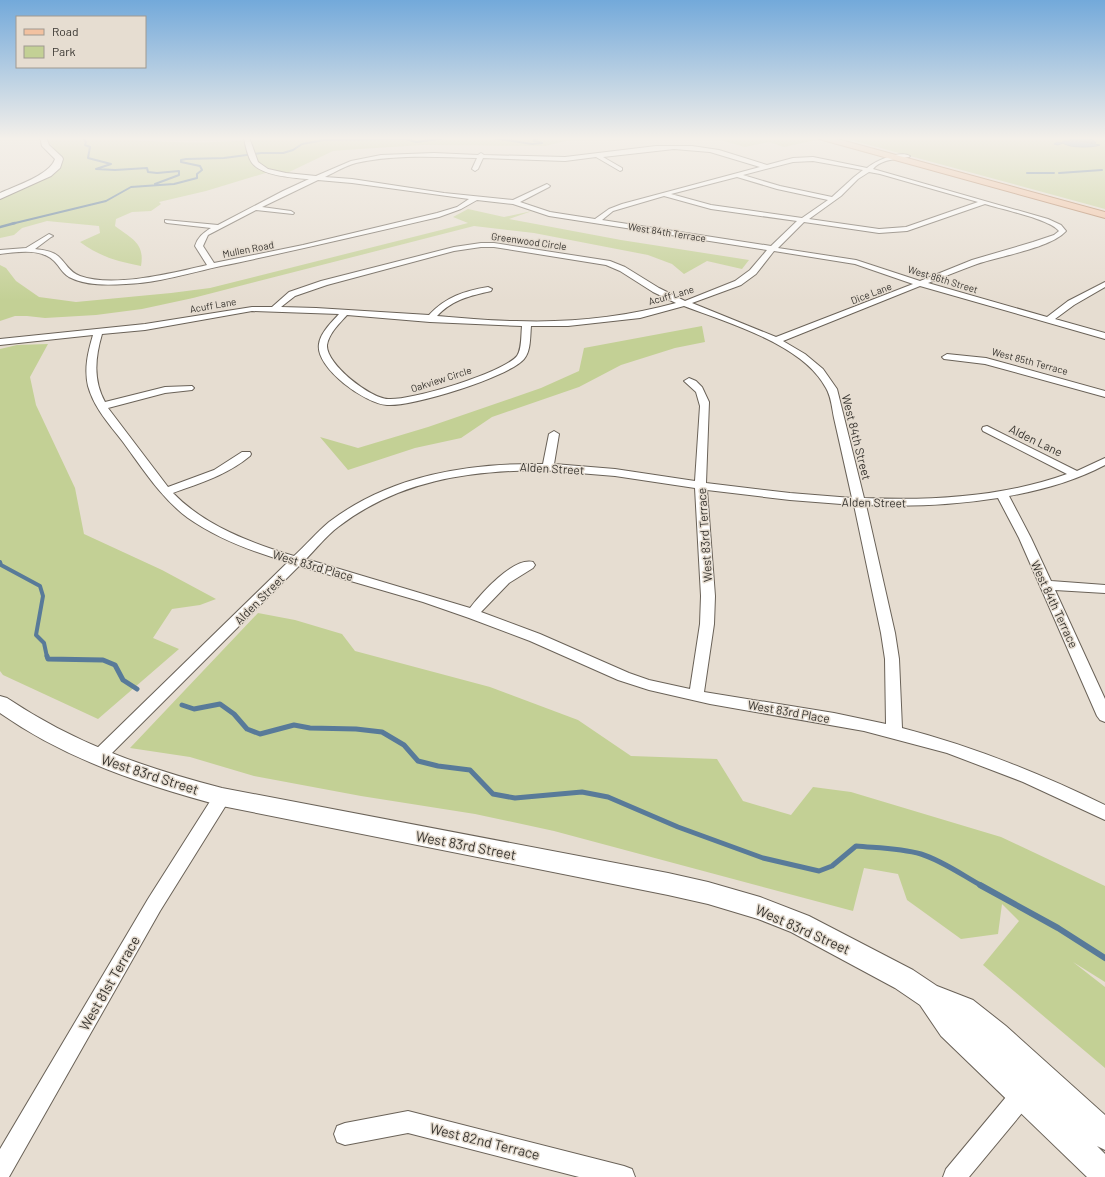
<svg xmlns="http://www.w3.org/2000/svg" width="1105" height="1177" viewBox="0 0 1105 1177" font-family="Barlow,sans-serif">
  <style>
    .green { fill: #c3d095 }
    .water { fill: #6598c6; stroke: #587a99 }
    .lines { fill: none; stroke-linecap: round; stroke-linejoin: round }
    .stream-far4 { stroke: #587a99; stroke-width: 2 }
    .stream-far3 { stroke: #587a99; stroke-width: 2.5 }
    .stream-far2 { stroke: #587a99; stroke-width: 4 }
    .stream-far1 { stroke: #587a99; stroke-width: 5 }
    .stream { stroke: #587a99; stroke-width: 6 }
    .minor-casing { stroke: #6a6258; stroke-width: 2 }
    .tertiary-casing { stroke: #6a6258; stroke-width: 2 }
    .primary-casing { stroke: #ab754f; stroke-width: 2 }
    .minor { fill: #fff; fill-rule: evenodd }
    .tertiary { fill: #fff; fill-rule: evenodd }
    .primary { fill: #f2c1a0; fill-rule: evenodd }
    .labels { text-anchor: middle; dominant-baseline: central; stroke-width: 3; stroke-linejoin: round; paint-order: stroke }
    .far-street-label { font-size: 10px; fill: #383530; stroke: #e6ddd1 }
    .street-label { font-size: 12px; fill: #383530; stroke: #e6ddd1 }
    .near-street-label { font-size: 14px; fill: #383530; stroke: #e6ddd1 }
  </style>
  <rect width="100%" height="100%" fill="#e6ddd1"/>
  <path class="green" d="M 48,137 L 125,137 L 124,139 C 164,143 198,143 238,141 C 248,140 262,141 271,137 L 819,137 L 825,138 L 784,147 L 769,142 L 745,147 L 720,140 L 690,137 L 665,137 L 632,138 L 613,141 L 604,139 L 566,141 L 545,146 L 423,145 L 345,150 L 333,151 L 285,174 L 272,171 L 206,191 L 159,202 L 161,204 L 151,211 L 132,212 L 116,219 L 115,226 C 132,239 145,243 141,266 C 116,261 101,257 80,242 L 100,233 L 99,226 L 47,221 L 22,228 L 14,235 L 0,238 L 0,199 L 59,168 L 63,161 L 48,141 Z
    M 840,137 L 1105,137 L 1105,209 Z
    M 468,209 L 504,217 L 532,211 L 509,219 L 621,240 L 749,260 L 742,269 L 707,261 L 684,274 L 672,264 L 648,255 L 534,233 L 474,226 L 193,298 L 142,309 L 96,315 L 45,318 L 27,316 L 15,316 L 0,321 L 0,265 L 6,268 L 16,281 L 39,297 L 76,302 L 171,293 L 210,288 L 441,230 L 468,223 L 453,217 Z
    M 702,326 L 705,342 L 675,348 L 621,365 L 579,387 L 492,417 L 461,438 L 415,448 L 348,470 L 320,437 L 358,448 L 428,427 L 541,388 L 579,371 L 584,348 Z
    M 48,344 L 30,377 L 36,405 L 75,488 L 84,534 L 162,570 L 216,599 L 200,605 L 172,609 L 153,638 L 179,649 L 98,719 L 3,675 L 0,671 L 0,349 L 17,345 Z
    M 258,613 L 295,620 L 342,634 L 355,651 L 490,687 L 578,720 L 631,756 L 717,759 L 743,801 L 791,815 L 813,787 L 851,792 L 1001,837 L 1105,886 L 1105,982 L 1073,962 L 1105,987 L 1105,1068 L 983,965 L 1019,921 L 1002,904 L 998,934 L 961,939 L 907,900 L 898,874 L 864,868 L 853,911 L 554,831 L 475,814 L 361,796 L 254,776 L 190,757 L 130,748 Z"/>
  <path class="water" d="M 1072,137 C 1080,136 1092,137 1096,143 L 1079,141 L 1100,145 C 1092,148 1069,148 1063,143 L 1058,145 L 1054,144 L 1058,142 L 1062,143 L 1063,141 L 1070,141 Z"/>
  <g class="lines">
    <path class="stream-far4" d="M 82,137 L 86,142 L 85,145 L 90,147 L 88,158 L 111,164 L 96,169 L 115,170 L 147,168 L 148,172 L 157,173 L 179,171 L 179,175 L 155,184
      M 960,137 L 963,138
      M 1027,173 L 1054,173
      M 1059,173 L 1102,170
      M 11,224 L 106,201 L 131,187 L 174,184 L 197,178 L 197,174 L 202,170 L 200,166 L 181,162 L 181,160 L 186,159 L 224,158 L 261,153 L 283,153 L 293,150 L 302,144 L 324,140 L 406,139 L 416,142 L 446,138 L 486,137 L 532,144 L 542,143 L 534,141 L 534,139 L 548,137"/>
    <path class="stream-far3" d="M 0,227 L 15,223"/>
    <path class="stream-far2" d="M 0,562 L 1,565 L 40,586 L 43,596 L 36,635 L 44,643 L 47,657"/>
    <path class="stream-far1" d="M 47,656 L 48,659 L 103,660 L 115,665 L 123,680 L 137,689
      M 182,705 L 194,709 L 220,704 L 234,714 L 247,729 L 260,734 L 294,725 L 310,728 L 356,729 L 382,732 L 404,745 L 418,761 L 438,766 L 470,770 L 493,794 L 515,798 L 582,792 L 608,797 L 678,827 L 763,858 L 819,871 L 832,866 L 856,846 C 878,848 900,848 921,854 C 943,861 962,875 982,886"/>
    <path class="stream" d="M 980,885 L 1058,928 L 1105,958"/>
    <defs>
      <path id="minor" d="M 244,137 L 249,137 L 258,162 L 268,169 L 286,173 L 316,176 L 351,161 L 381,155 L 434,153 L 478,155 L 481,153 L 484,155 L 565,157 L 656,146 L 692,146 L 719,150 L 767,165 L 793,158 L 813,157 L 867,168 C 875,161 900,150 910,156 L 909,157 C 898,159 881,159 873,169 L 1048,219 L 1061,225 L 1066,231 C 1051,248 1000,256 977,264 C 960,270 944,277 928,283 L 1047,317 L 1068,301 L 1105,282 L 1105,287 L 1074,305 L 1055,319 L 1105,333 L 1105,339 L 920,286 L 783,341 L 805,354 L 823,369 L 837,389 L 864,498 C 932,501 1003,497 1067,474 L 983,431 L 982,429 L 983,427 L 987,426 L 1077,471 L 1105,458 L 1105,465 C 1075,481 1042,490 1009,496 L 1031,538 L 1051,581 L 1105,585 L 1105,593 L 1055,590 L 1105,699 L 1105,722 L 1100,720 L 1097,716 L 1019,538 L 998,498 C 954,505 910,507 866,505 L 895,633 L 899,659 L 902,728 C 972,746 1039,773 1105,805 L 1105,820 L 1023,782 L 947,753 L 864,731 L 710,704 L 649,690 L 618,680 L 530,641 L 469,618 L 423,602 L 299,566 L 104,761 L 98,763 L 92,761 L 90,757 L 92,753 L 288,562 C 253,552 218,539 188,518 C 161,498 143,469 123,442 C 110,425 94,408 88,386 C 84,368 88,352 93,335 L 0,345 L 0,339 L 145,324 L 252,307 L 272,307 L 289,292 L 321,281 L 454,247 L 481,243 L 494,243 L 610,261 L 625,267 L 659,288 L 685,301 L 735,281 L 750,270 L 767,250 L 549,216 L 513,204 L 477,200 L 461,209 L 439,217 C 366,234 294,251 221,266 C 189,273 158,283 126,284 C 108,285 86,286 69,277 C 62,273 59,265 53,260 C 40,248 16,252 0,254 L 0,250 L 26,248 L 49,234 L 53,236 L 51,237 L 35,249 C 43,250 52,251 58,256 C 66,263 69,272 80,276 C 113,288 173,273 207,265 L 195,246 C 198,237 203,233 211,228 L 167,223 L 165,222 L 165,220 L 218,225 L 283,191 L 309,179 C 295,178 262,176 252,163 C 248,157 245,144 244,137 ZM 674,149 L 710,152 L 760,167 L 622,204 L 609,209 L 595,219 L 550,212 L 520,202 L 549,187 L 550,186 L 547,184 L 513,200 L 444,193 L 352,179 L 325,177 C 335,172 345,166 356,163 C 395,154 437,157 477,158 L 472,169 L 475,171 L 478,169 L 483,158 L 565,161 L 596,157 L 620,171 L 622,170 L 622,168 L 603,157 ZM 813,161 L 863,170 L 854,177 L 832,197 L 780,186 L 743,175 L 793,162 ZM 869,172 L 880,174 L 978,202 L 906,227 L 879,229 L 809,219 L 841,196 L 858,179 ZM 737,177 L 777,189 L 828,200 L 802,218 L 711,205 L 671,194 ZM 318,180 L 352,183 L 469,199 L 457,207 L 437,213 L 303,245 L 214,263 L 203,246 L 208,235 L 256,210 L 293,214 L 294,213 L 291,211 L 262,207 ZM 664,196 L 711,209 L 797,221 L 771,246 L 602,220 L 613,211 ZM 985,204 C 1000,209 1050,219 1059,231 L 1054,235 L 1033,242 L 972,260 L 920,281 L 856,260 L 778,248 L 804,222 L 879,233 L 907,231 ZM 481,247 L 494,247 L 606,265 L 620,271 L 653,292 L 676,303 C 625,317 570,323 516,321 C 490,321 464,318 437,316 C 453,299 470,296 491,291 L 492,289 L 488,287 C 464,291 446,297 429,315 L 316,308 L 281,307 L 295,296 L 327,285 L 454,251 ZM 774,251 L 855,264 L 913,284 L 776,337 L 692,303 L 741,285 L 756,274 ZM 684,306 C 728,323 803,344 826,388 C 831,396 832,408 834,418 C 840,444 846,471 852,498 L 790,493 L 706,483 L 709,402 L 702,387 L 696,381 L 689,378 L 684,381 L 696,392 L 700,406 L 695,481 L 615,469 L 554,464 L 559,434 L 554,431 L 549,434 L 543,464 C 468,463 391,475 329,522 C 317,532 306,545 294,556 C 251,543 205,526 173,493 C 200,483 227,475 250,456 L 251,454 L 250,452 L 242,452 L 214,470 L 168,487 L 108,408 L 165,393 L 192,390 L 194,388 L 192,386 L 165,387 L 105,402 C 93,380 95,358 102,334 L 145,330 L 252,311 L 339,314 C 332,322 320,333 319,344 C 315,368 366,404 387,405 C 412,407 509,377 524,359 C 531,351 530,336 531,326 L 568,326 L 640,318 ZM 347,315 L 430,322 L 522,326 C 521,335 522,349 517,356 C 503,373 410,401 388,399 C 370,398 326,364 327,345 C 329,333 340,323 347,315 ZM 542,470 L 615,476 L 695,488 L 701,596 L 700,624 L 690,689 L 649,680 L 629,673 L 540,634 L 481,612 L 509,583 L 533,568 L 535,565 L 533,562 C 513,557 481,594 470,608 L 306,559 C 316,549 326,536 338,527 C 399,480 468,471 542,470 ZM 707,490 L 790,500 L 854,505 L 881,633 L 885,659 L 886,724 L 834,713 L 704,692 L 714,624 L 715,596 Z
        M 947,354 L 986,358 L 1105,391 L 1105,397 L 985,364 L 944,359 L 942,357 Z
        M 222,790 L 228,792 L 230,797 L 228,802 L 160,911 L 9,1177 L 0,1177 L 0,1149 L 148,899 L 216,792 Z
        M 1024,1082 L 1032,1085 L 1035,1093 L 1032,1101 L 969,1177 L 943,1177 L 946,1169 L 1016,1085 Z
        M 408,1111 L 624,1166 L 632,1169 L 635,1177 L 579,1177 L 408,1133 L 345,1145 L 337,1142 L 334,1134 L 337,1126 L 345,1123 Z"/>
      <path id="tertiary" d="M 40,137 L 46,137 L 49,145 L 62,157 L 63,159 L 60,168 L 51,176 L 0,199 L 0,193 C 15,186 50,175 55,159 L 42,146 Z
        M 0,696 L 7,698 C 76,744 142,767 222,788 L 668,873 L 708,882 L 760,897 L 809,916 L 913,970 L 937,986 L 973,1000 L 1006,1026 L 1105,1115 L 1105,1150 L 1097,1146 L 1105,1154 L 1105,1177 L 1087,1177 L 941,1036 L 920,1005 L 895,988 L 791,932 L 758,919 L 708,904 L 668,895 L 222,806 C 144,785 67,760 0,713 Z"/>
      <path id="primary" d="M 818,137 L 830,137 L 1105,212 L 1105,218 L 819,139 Z"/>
    </defs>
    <use href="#minor" class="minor-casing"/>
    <use href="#tertiary" class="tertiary-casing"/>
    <use href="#primary" class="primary-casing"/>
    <use href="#minor" class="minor"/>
    <use href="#tertiary" class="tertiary"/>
    <use href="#primary" class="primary"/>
  </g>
  <linearGradient id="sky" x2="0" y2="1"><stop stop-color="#73a9da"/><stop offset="0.46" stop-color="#f4f0ea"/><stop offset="1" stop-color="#f4f0ea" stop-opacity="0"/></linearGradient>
  <rect width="1105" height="301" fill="url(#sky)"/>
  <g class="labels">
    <g class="far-street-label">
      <text transform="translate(667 232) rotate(9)">West 84th Terrace</text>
      <text transform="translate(529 241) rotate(8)">Greenwood Circle</text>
      <text transform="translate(248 249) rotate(-11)">Mullen Road</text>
      <text transform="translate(943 279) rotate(17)">West 86th Street</text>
      <text transform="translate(871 293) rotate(-21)">Dice Lane</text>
      <text transform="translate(671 295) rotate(-16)">Acuff Lane</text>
      <text transform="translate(213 305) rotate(-10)">Acuff Lane</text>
      <text transform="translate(1030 361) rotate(15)">West 85th Terrace</text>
      <text transform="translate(441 379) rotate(-18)">Oakview Circle</text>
    </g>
    <g class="street-label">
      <text transform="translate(857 437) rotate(76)">West 84th Street</text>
      <text transform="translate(1036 440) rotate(26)">Alden Lane</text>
      <text transform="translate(552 468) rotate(3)">Alden Street</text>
      <text transform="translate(874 502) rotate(1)">Alden Street</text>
      <text transform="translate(704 535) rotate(-94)">West 83rd Terrace</text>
      <text transform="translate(313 565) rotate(16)">West 83rd Place</text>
      <text transform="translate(259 599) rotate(-45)">Alden Street</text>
      <text transform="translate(1055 604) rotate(65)">West 84th Terrace</text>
      <text transform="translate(789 711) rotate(10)">West 83rd Place</text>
    </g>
    <g class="near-street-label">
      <text transform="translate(150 774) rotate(18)">West 83rd Street</text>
      <text transform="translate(466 845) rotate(11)">West 83rd Street</text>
      <text transform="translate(803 929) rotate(24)">West 83rd Street</text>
      <text transform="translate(109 983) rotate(-60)">West 81st Terrace</text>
      <text transform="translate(485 1141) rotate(14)">West 82nd Terrace</text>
    </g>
  </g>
  <rect x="16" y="16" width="130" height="52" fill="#e6ddd1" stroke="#a09a91"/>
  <rect x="24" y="29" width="20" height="6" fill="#f2c1a0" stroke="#a09a91"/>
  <text x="52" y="36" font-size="12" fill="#383530">Road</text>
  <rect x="24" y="46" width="20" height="12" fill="#c3d095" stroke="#a09a91"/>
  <text x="52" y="56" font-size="12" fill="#383530">Park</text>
</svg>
